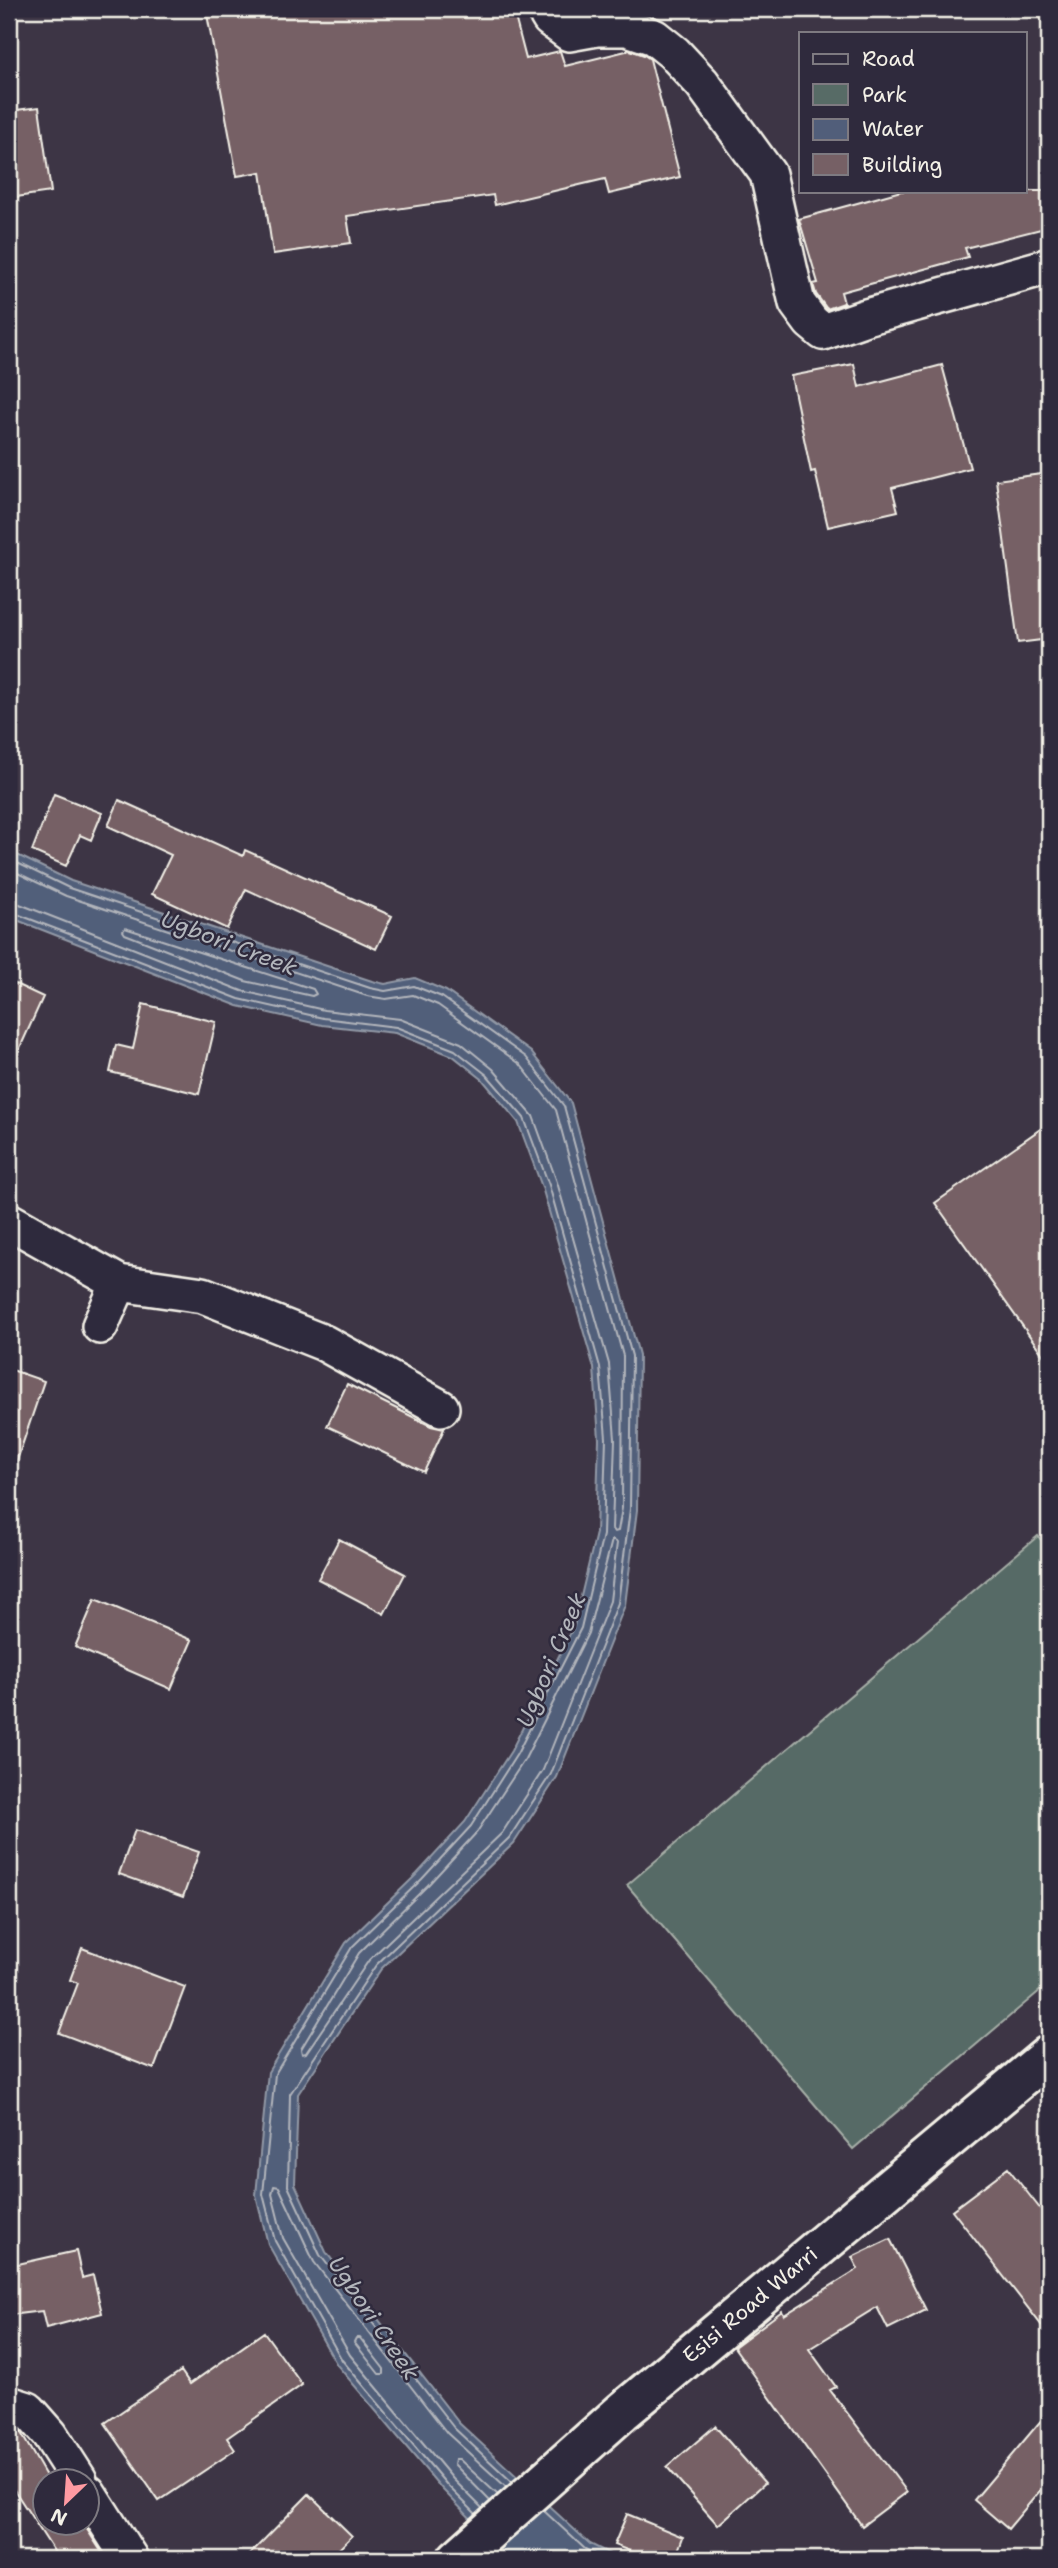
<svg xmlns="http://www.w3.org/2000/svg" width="1058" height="2568" viewBox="0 0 1058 2568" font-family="'Shantell Sans',sans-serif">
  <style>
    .green { fill: #576b66; stroke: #a6aea7; stroke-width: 2 }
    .water { fill: #515e7a; stroke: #9299a6; stroke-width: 2 }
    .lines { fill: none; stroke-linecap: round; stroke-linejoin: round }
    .shore { stroke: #b3b6bc; stroke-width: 2 }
    .building { fill: #766065; stroke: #f4f1e8; stroke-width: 2 }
    .minor-casing { stroke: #f4f1e8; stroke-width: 40 }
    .tertiary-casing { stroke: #f4f1e8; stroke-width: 44 }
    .minor { stroke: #2f2a3d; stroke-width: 35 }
    .tertiary { stroke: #2f2a3d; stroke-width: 38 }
    .labels { text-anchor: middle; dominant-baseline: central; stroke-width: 5; stroke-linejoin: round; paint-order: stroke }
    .street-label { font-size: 21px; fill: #f4f1e8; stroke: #2f2a3d }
    .water-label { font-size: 23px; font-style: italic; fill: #b3b6bc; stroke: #2f2a3d }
  </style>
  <rect width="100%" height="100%" fill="#3d3545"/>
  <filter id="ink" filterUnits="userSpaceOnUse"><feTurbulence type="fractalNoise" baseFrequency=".0143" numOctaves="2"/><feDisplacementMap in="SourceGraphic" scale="14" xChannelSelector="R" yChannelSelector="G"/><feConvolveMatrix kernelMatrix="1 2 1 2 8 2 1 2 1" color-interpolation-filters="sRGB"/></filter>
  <g filter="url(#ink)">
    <path class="green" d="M 1038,1536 L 1049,1549 L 1049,1983 L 853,2149 L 627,1885 Z"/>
    <path class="water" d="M 9,851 L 71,881 L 372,981 L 385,984 L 415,978 L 446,991 L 531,1052 L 571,1103 L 639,1355 L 637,1510 L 625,1605 L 557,1777 L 514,1843 L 381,1969 L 298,2094 L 295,2184 L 326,2252 L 459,2423 L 590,2544 L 620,2559 L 510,2559 L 442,2489 L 337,2365 L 268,2244 L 256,2195 L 268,2072 L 346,1943 L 417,1874 L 465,1822 L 511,1751 L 574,1626 L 596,1533 L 599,1439 L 594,1368 L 542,1187 L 518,1122 L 482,1079 L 453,1056 L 395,1033 L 322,1025 L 238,1006 L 9,917 Z"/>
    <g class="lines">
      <path class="shore" d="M 9,859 L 69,888 L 370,988 L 385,991 L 414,986 L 442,997 L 526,1057 L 564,1106 L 632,1356 L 630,1509 L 618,1603 L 551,1774 L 509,1838 L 376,1965 L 290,2094 L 288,2186 L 320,2255 L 454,2428 L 512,2482
        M 9,869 L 66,896 L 367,996 L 386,999 L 413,995 L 438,1005 L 520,1064 L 556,1110 L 623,1356 L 622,1508 L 618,1531 L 614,1532 L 612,1529 L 615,1439 L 609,1364 L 557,1182 L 533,1116 L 493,1069 L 461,1043 L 400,1019 L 324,1010 L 242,991 L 17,903 L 9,902
        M 9,911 L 239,999 L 323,1018 L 396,1027 L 455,1050 L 487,1075 L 524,1118 L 549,1185 L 600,1367 L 606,1438 L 603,1535 L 581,1628 L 517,1754 L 471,1826 L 422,1879 L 352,1947 L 275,2074 L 263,2194 L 275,2241 L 342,2360 L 447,2485 L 476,2514
        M 125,928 L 313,989 L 316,994 L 312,996 L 245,981 L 125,934 L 123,931 Z
        M 612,1540 L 617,1543 L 610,1601 L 543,1770 L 502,1833 L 369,1960 L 306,2053 L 302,2054 L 301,2049 L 359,1953 L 428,1885 L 477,1832 L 525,1759 L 588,1633 Z
        M 356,2338 L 360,2338 L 384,2369 L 384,2374 L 379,2374 L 354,2342 Z
        M 490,2501 L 454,2464 L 455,2459 L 459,2459 L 498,2495
        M 482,2508 L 453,2479 L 350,2355 L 283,2238 L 272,2194 L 274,2186 L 279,2187 L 314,2262 L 447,2433 L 506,2487
        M 543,2510 L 585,2549 L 604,2559"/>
    </g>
    <path class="building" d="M 206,9 L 513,9 L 526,59 L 560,51 L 565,66 L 630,50 L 644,55 L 650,59 L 680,177 L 609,194 L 605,179 L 495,205 L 493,195 L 347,216 L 351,243 L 273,254 L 261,172 L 237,176 Z
      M 39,107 L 51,192 L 9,198 L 9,111 Z
      M 901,191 L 1049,191 L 1049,227 L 965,248 L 968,257 L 841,292 L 844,303 L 827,309 L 816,294 L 813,284 L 818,283 L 799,219 Z
      M 854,364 L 859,387 L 942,365 L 970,468 L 892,488 L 898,511 L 828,527 L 815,471 L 811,472 L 791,376 Z
      M 1049,473 L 1049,639 L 1018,643 L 996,480 Z
      M 54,794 L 102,813 L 91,840 L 80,835 L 66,866 L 32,851 Z
      M 119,800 L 243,856 L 245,850 L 392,916 L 376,949 L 246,889 L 227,929 L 152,894 L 171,855 L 108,826 Z
      M 9,981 L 43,997 L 9,1072 Z
      M 143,1004 L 216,1022 L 199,1094 L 110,1072 L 116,1045 L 133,1049 Z
      M 1049,1123 L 1049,1363 L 935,1203 Z
      M 9,1369 L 44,1381 L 14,1469 L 9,1468 Z
      M 347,1384 L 431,1426 L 444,1429 L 424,1472 L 327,1426 Z
      M 339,1539 L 405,1574 L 384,1614 L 318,1579 Z
      M 95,1599 L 192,1640 L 171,1689 L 75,1647 Z
      M 135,1830 L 199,1852 L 183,1897 L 119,1874 Z
      M 82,1948 L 185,1987 L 154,2069 L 59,2033 L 78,1983 L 70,1980 Z
      M 1008,2168 L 1049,2220 L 1049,2335 L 952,2210 Z
      M 890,2239 L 926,2310 L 888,2329 L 877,2307 L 809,2349 L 836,2387 L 830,2390 L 907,2492 L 862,2526 L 734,2347 L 782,2311 L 784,2315 L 858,2269 L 852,2257 Z
      M 76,2251 L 82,2278 L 93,2275 L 102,2313 L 46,2328 L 42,2311 L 9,2315 L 9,2266 Z
      M 264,2332 L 302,2385 L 227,2438 L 235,2450 L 159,2501 L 105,2423 L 181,2371 L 190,2384 Z
      M 1049,2411 L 1049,2480 L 1008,2529 L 974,2500 Z
      M 9,2425 L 17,2427 L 21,2433 L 46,2476 L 46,2523 L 83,2523 L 106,2559 L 59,2559 L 9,2482 Z
      M 715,2426 L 765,2483 L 718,2525 L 667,2467 Z
      M 309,2494 L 352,2536 L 329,2559 L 245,2559 Z
      M 627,2514 L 683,2537 L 675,2559 L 650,2559 L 614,2545 Z"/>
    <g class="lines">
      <defs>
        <path id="minor" d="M 544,9 L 550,19 L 569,33 L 597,28 L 627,28 L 654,37 L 674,53 L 702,83 L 768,174 L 797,303 L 811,322 L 823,332 L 866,317 L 1049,266
          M 9,1221 L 119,1283 L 100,1326
          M 119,1283 L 203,1295 L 324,1343 L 441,1408
          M 9,2404 L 28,2410 L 50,2435 L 79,2480
          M 88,2493 L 130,2559"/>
        <g id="tertiary">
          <path id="s1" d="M 457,2559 L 622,2412 L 1049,2055"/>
        </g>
      </defs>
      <use href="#minor" class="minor-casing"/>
      <use href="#tertiary" class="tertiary-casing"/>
      <use href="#minor" class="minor"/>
      <use href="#tertiary" class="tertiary"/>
    </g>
  </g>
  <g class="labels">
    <g class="street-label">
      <text stroke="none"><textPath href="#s1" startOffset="388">Esisi Road Warri</textPath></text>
    </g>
    <g class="water-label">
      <text transform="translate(229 943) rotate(21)">Ugbori Creek</text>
      <text transform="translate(551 1660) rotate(-67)">Ugbori Creek</text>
      <text transform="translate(374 2318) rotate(56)">Ugbori Creek</text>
    </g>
  </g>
  <rect width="1058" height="2568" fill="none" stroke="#2f2a3d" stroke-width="35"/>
  <rect x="18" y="18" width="1023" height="2533" fill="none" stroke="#f4f1e8" stroke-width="2.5" filter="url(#ink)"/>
  <rect x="799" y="32" width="228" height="161" fill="#2f2a3d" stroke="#7e7a81" stroke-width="2"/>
  <rect x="813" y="54" width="35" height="10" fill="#2f2a3d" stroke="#7e7a81" stroke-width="2"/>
  <text x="862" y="66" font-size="21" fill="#f4f1e8">Road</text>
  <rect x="813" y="84" width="35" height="21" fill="#576b66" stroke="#7e7a81" stroke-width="2"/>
  <text x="862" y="102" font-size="21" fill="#f4f1e8">Park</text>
  <rect x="813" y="119" width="35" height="21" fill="#515e7a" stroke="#7e7a81" stroke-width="2"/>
  <text x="862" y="136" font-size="21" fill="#f4f1e8">Water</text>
  <rect x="813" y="154" width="35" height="21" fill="#766065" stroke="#7e7a81" stroke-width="2"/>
  <text x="862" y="172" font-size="21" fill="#f4f1e8">Building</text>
  <g transform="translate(66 2502) rotate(205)"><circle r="33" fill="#2f2a3d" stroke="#7e7a81" stroke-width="2"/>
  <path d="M0-5L12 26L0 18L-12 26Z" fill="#ff9aa2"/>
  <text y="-10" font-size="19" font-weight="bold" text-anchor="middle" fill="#f4f1e8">N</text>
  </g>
</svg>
